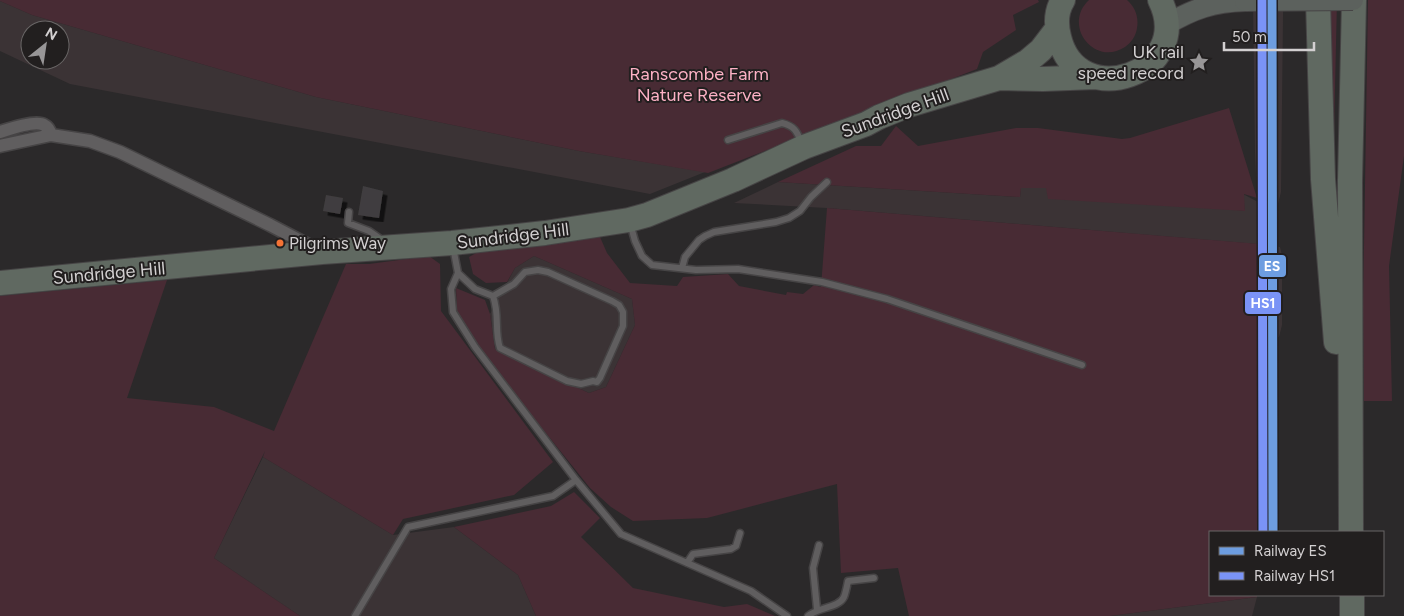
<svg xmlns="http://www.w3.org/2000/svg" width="1404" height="616" viewBox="0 0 1404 616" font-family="Figtree,sans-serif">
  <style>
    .built { fill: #3b3335; fill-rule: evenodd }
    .green { fill: #482b34 }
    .building { fill: #403e3f; filter: url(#shadow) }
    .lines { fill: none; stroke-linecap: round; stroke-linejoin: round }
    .lane-casing { stroke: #464445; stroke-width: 9 }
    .street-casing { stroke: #464445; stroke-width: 15 }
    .primary-casing { stroke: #464445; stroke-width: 22 }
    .highway-casing { stroke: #464445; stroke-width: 26 }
    .lane { stroke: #605e5f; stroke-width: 6 }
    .street { stroke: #605e5f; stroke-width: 12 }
    .primary { stroke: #5c615d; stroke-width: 20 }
    .highway { stroke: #606961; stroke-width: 24 }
    .primary-bridge-casing { stroke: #464445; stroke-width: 22; stroke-linecap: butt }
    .primary-bridge { stroke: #5c615d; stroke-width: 20 }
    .rail-1-casing { stroke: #221f1f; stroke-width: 12 }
    .rail-2-casing { stroke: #221f1f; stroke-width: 12 }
    .rail-1 { stroke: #6d9de0; stroke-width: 9 }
    .rail-2 { stroke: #7a93f6; stroke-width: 9 }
    .bus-dot { fill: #f57335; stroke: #221f1f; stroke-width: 2 }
    .labels { text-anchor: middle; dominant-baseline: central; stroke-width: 4; stroke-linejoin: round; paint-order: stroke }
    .bus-label { font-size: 17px; fill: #d3d0d1; stroke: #221f1f; text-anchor: start }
    .poi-label { font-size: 18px; fill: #d3d0d1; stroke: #221f1f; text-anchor: end }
    .park-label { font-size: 18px; fill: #fcb1c5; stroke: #221f1f }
    .street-label { font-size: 18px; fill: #d3d0d1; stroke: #221f1f }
    .line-badge { stroke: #221f1f; stroke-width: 2 }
    .badge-label { font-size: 14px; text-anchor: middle; font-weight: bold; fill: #fff }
  </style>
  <defs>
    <filter id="shadow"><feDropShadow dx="4.5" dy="4.5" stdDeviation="0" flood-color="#0009"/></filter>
  </defs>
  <rect width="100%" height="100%" fill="#2b292a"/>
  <path class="built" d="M 1253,0 L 1283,0 L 1283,17 L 1281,192 L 1278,204 L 1259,203 L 1257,244 L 827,208 L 734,203 L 778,182 L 1020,197 L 1021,188 L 1046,188 L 1245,211 L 1243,194 L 1258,202 L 1257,198 L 1255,153 Z
    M 0,1 L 32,15 L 316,97 L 579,151 L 705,172 L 650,194 L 70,84 L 0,51 ZM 30,30 L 60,30 L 60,60 L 30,60 Z
    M 1260,244 L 1280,247 L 1282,255 L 1282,325 L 1279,337 L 1261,336 L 1259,320 Z
    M 534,256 L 632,299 L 635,325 L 606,387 L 589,393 L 495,349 L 490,314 L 515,268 Z
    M 263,457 L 393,535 L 454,527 L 518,575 L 536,616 L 300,616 L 214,558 Z
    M 1257,597 L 1252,616 L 1110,616 Z"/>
  <path class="green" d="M 0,0 L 1038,0 L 1039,2 L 1013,15 L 1016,30 L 983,52 L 977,69 L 708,173 L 579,151 L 316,97 L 32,15 L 0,1 Z
    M 1089,0 L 1127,0 C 1135,7 1139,17 1137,28 C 1136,36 1131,43 1125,47 C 1094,67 1062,25 1089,0 Z
    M 1324,0 L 1337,0 L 1333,177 Z
    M 1368,0 L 1404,0 L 1404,156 L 1389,266 L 1392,401 L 1364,401 L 1363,308 Z
    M 1229,108 L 1257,198 L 1244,194 L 1245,211 L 1048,199 L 1046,188 L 1021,188 L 1020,197 L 778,182 L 856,146 L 881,146 L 896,126 L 918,146 L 1016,128 L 1038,128 L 1122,139 L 1130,138 Z
    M 827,208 L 1260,244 L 1259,320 L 1261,336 L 1257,532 L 1210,532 L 1210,595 L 1257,595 L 1257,597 L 1110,616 L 909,616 L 898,568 L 841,573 L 837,484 L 707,518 L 633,521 L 611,507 L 590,488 L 491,365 L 457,312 L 456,288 L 485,300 L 490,314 L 495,349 L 589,393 L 606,387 L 635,325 L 632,299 L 534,256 L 515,268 L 507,282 L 486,283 L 473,274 L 469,257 L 478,252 L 600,237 L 607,253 L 630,283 L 677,286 L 683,277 L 728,274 L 739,286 L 786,295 L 787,292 L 803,294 L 814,285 L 821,287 Z
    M 429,256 L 440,264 L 441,311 L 553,462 L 514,495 L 403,519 L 393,535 L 263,457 L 265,451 L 214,558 L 300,616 L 0,616 L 0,296 L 167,280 L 127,398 L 214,407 L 274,431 L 346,264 L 369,264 Z
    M 574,492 L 600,518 L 581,537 L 633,588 L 724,607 L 747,604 L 775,616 L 536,616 L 518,575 L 454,527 L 551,506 Z"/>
  <path class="building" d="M 363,186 L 383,191 L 379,218 L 358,215 Z
    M 326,195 L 343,198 L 340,214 L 323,211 Z"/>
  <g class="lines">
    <defs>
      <path id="lane" d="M 728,140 L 782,123 C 794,126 797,131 801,142
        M 349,212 L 348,223 L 369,231 L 379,238 L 380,244
        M 630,223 L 635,241 L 642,256 L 652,265 L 696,270 L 738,269 L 822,282 L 887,299 L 1082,365
        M 453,247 L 458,273 L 475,289 L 493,296 C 500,316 494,330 500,348 L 567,381 L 581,384 L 593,381 L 597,382 L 600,378 L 623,326 L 623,312 L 619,305 L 612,301 L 548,272 L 538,270 L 525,272 L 514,284 L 493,296
        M 682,268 L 685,257 L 699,240 L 705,236 L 714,232 L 776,222 L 789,218 L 800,211 L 811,197 L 827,182
        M 458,273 L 451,289 L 453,312 L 475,347 L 576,480 L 621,534 L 751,591 L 787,616
        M 687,563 L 693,554 L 731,549 L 736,546 L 740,533
        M 817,609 L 813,568 L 819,545
        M 355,616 L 408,527 L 553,496 L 576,480
        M 808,616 C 818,607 839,608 844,597 C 846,592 847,586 848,581 L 874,578"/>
      <path id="street" d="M 0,132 C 9,129 36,120 44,125 C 48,127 50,131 51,135
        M 0,146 L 51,135 L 90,141 L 120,152 L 270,225 L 316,249"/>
      <path id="primary" d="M 1166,25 C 1193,9 1213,2 1245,1"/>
      <path id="highway" d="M 1063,0 C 1056,11 1056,25 1059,37 C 1077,114 1196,73 1160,0
        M 1318,0 L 1323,179 L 1336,342
        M 999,78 L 1043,79 L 1096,77
        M 0,283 L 322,252 L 452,243 L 545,233 L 629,220 L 647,215 L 733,180 L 804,147 L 866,124 L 879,117 L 909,105 L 999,78 L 1028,61 L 1041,50 L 1057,29
        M 1351,532 L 1350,181 L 1354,0
        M 1352,595 L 1352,616"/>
    </defs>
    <use href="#lane" class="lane-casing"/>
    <use href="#street" class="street-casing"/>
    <use href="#primary" class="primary-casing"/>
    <use href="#highway" class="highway-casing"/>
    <use href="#lane" class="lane"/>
    <use href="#street" class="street"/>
    <use href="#primary" class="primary"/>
    <use href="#highway" class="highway"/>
    <defs>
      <path id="primary-bridge" d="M 1245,1 L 1353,0"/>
    </defs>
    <use href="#primary-bridge" class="primary-bridge-casing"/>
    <use href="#primary-bridge" class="primary-bridge"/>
    <defs>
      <path id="rail-1" d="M 1272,0 L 1273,532"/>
      <path id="rail-2" d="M 1262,0 L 1263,532"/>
    </defs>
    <use href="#rail-1" class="rail-1-casing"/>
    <use href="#rail-2" class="rail-2-casing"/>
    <use href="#rail-1" class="rail-1"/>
    <use href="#rail-2" class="rail-2"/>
  </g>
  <defs>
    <symbol id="sight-bare" viewBox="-9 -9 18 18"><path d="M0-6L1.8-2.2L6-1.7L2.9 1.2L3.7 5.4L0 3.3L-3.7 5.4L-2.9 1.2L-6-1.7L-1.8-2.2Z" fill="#989697" stroke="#221f1f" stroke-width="2.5" paint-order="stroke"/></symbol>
  </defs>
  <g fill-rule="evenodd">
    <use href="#sight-bare" x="1185" y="48" width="28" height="28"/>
  </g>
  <circle class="bus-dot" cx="280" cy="243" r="4.5"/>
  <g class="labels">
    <g class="bus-label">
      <text x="289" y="243">Pilgrims Way</text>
    </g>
    <g class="poi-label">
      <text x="1184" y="52">UK rail<tspan x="1184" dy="21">speed record</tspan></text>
    </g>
    <g class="park-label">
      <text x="699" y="74">Ranscombe Farm<tspan x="699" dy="21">Nature Reserve</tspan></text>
    </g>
    <g class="street-label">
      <text transform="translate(895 113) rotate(-20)">Sundridge Hill</text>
      <text transform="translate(513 236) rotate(-7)">Sundridge Hill</text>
      <text transform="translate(109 273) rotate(-5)">Sundridge Hill</text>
    </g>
  </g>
  <g class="line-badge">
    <rect x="1258" y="254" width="29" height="24" rx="5" fill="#6d9de0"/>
    <rect x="1244" y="291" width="38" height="24" rx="5" fill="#7a93f6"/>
  </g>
  <g class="badge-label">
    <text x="1272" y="271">ES</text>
    <text x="1263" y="308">HS1</text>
  </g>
  <rect x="1209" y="531" width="175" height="65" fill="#221f1f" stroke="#696666"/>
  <rect x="1219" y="547" width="25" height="8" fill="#6d9de0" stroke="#696666"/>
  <text x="1254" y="556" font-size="15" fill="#d3d0d1">Railway ES</text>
  <rect x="1219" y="572" width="25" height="8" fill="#7a93f6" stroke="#696666"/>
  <text x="1254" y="581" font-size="15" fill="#d3d0d1">Railway HS1</text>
  <g transform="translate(45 45) rotate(30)"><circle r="24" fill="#221f1f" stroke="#696666"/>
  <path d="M0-4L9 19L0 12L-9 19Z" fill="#989697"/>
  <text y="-8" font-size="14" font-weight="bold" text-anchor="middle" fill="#d3d0d1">N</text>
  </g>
  <path d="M1224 42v8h90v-8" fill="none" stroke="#d3d0d1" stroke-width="2.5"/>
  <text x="1232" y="42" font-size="15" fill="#d3d0d1" stroke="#221f1f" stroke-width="4" paint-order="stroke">50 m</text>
</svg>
